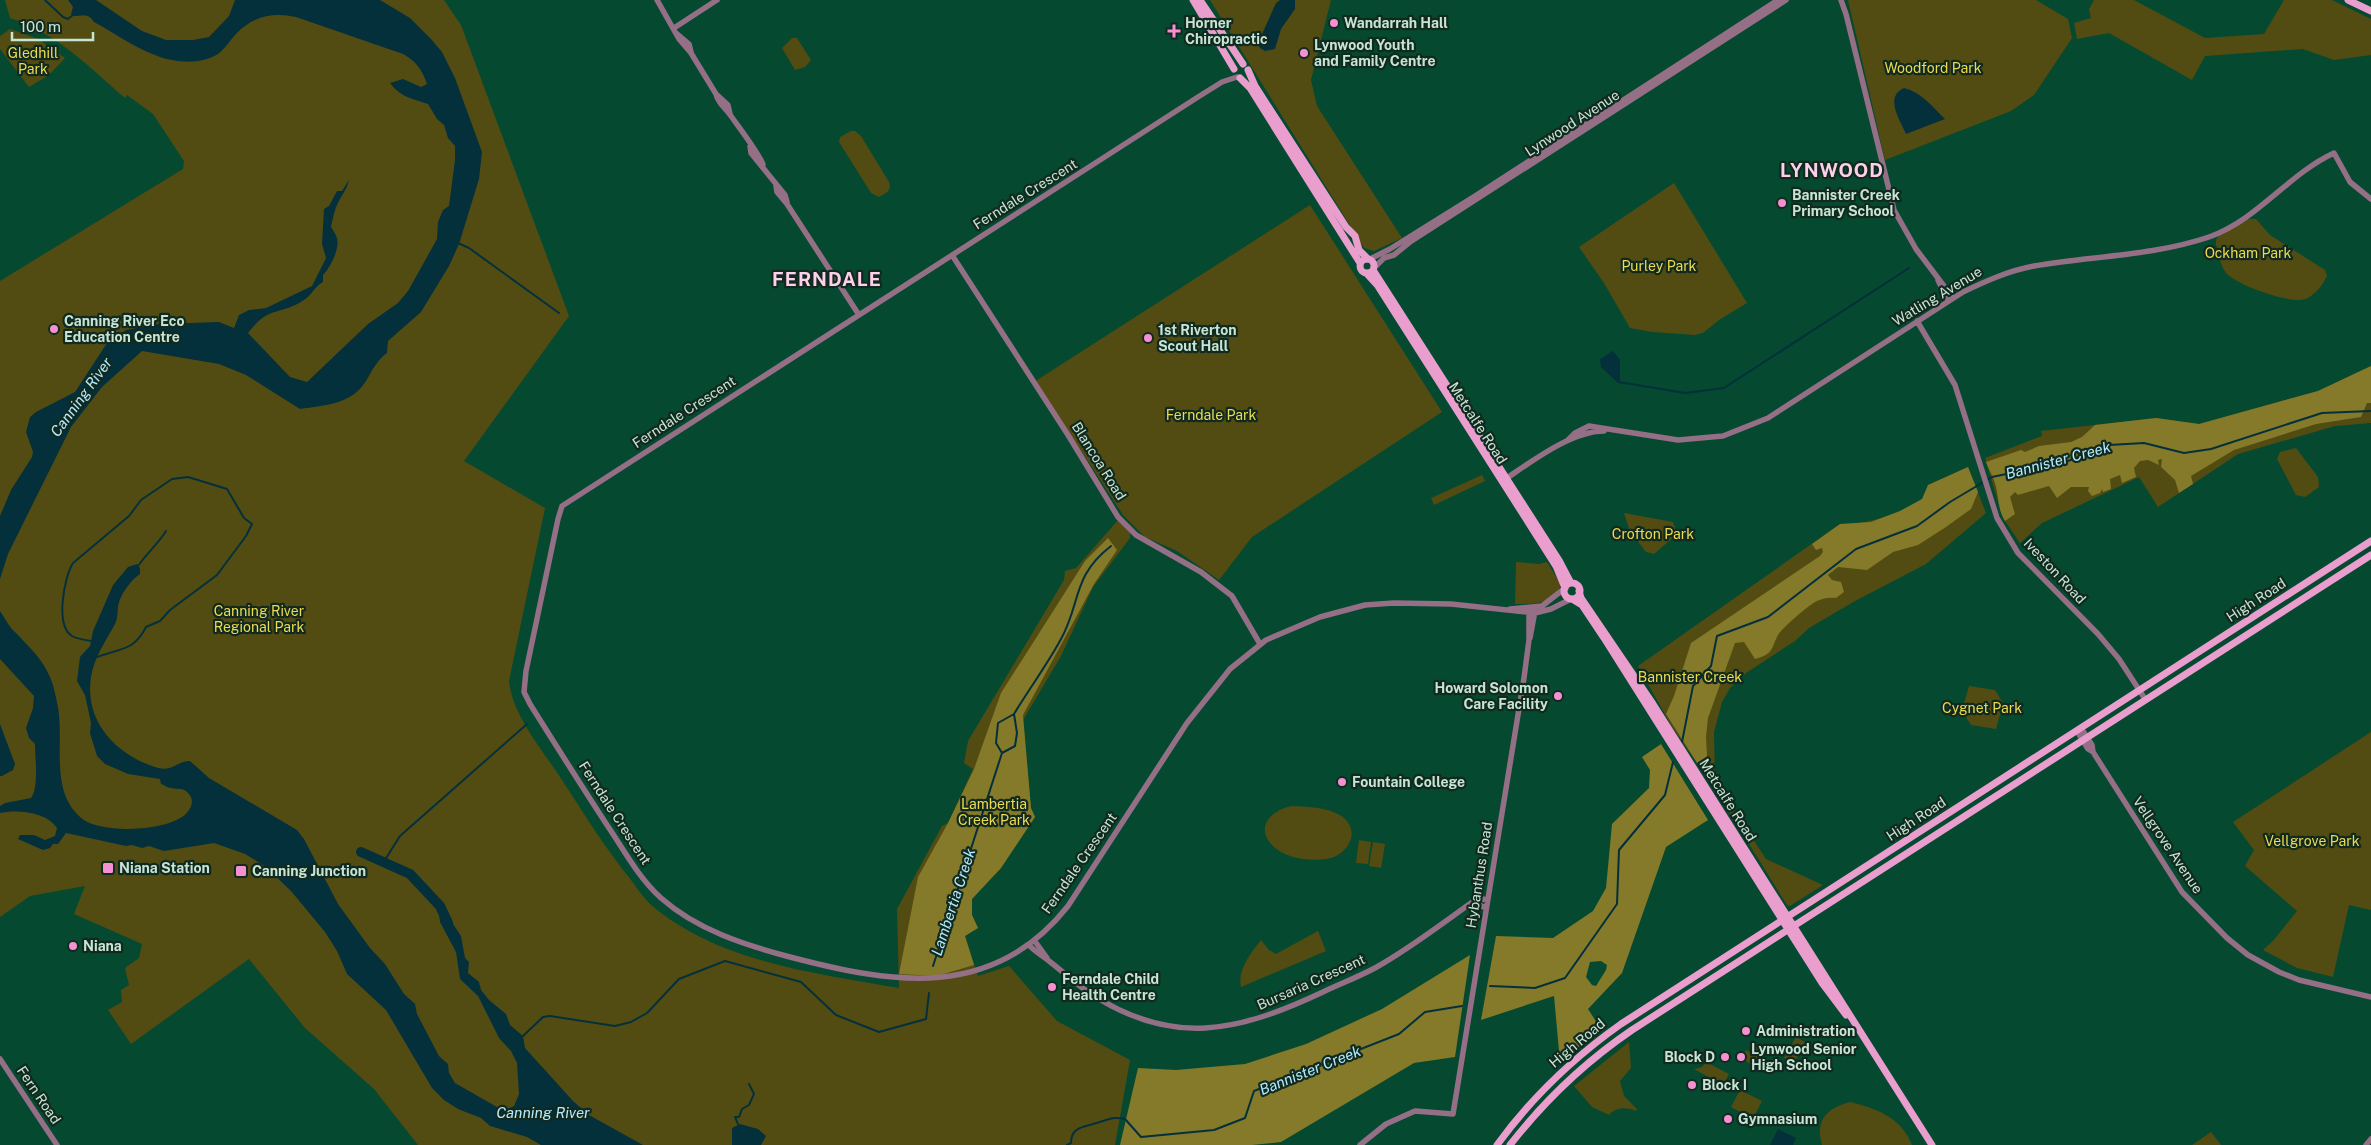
<svg xmlns="http://www.w3.org/2000/svg" width="2371" height="1145" viewBox="0 0 2371 1145" font-family="'Public Sans',sans-serif">
  <style>
    .green { fill: #534c12 }
    .forest { fill: #847a2a; fill-rule: evenodd }
    .water { fill: #04303c }
    .lines { fill: none; stroke-linecap: round; stroke-linejoin: round }
    .stream { stroke: #04303c; stroke-width: 2 }
    .river { stroke: #04303c; stroke-width: 10 }
    .minor { stroke: #946f85; stroke-width: 5.5 }
    .major { stroke: #e99ecd; stroke-width: 7 }
    .poi-dot { fill: #f590d1; stroke: #11291e; stroke-width: 2 }
    .labels { text-anchor: middle; dominant-baseline: central; stroke-width: 4.5; stroke-linejoin: round; paint-order: stroke }
    .poi-label { font-size: 14px; font-weight: bold; fill: #c7e5d5; stroke: #11291e; text-anchor: start }
    .park-label { font-size: 14px; fill: #ecda50; stroke: #11291e }
    .street-label { font-size: 14px; fill: #c7e5d5; stroke: #11291e }
    .water-label { font-size: 15px; font-style: italic; fill: #b3eafe; stroke: #11291e }
    .district-label { font-size: 19px; font-weight: bold; letter-spacing: 1px; fill: #fdd1eb; stroke: #11291e }
  </style>
  <rect width="100%" height="100%" fill="#054930"/>
  <path class="green" d="M 5,0 L 444,0 L 461,25 L 569,316 L 464,461 L 545,508 L 509,681 C 512,715 544,752 562,780 C 584,814 606,849 631,880 C 637,888 643,897 650,904 C 717,962 815,973 899,988 L 897,909 L 942,826 L 948,823 L 973,769 L 964,763 L 968,741 L 1064,580 L 1065,571 L 1076,568 L 1119,519 L 1130,529 L 1130,538 L 1093,587 L 1061,656 L 1023,720 L 1031,808 L 1035,817 L 1001,868 L 972,899 L 972,915 L 978,928 L 965,936 L 978,976 L 1009,966 L 1057,1021 L 1130,1060 L 1115,1145 L 418,1145 L 374,1089 L 305,1028 L 249,959 L 131,1044 L 108,1010 L 122,1002 L 121,990 L 129,985 L 125,968 L 139,958 L 142,944 L 74,914 L 85,886 L 30,896 L 0,917 L 0,281 L 183,169 L 184,161 L 153,114 L 127,95 L 125,98 C 89,67 57,33 10,18 Z
    M 1210,0 L 1331,0 L 1311,80 L 1317,106 L 1402,238 L 1374,251 L 1364,248 Z
    M 1848,0 L 2036,0 L 2068,19 L 2072,38 L 2034,95 L 2011,111 L 1885,160 Z
    M 2094,0 L 2134,0 L 2205,38 L 2264,34 L 2284,0 L 2332,0 L 2371,19 L 2371,55 L 2334,60 L 2303,49 L 2205,56 L 2192,80 L 2109,33 L 2077,39 L 2074,23 L 2091,18 L 2089,9 Z
    M 10,29 L 38,39 L 65,58 L 49,75 L 29,87 L 0,49 L 0,36 Z
    M 792,38 L 797,38 L 811,60 L 805,67 L 795,70 L 782,48 Z
    M 851,131 L 855,131 L 861,136 L 889,182 C 892,191 886,193 879,197 L 871,193 L 839,142 L 840,137 Z
    M 1674,183 L 1747,303 L 1719,320 L 1703,333 L 1695,335 L 1652,332 L 1630,328 L 1604,283 L 1579,247 Z
    M 1310,205 L 1442,412 L 1252,537 L 1219,580 L 1177,551 L 1145,537 L 1123,515 L 1092,467 L 1034,382 Z
    M 2249,219 L 2256,219 L 2270,235 L 2325,270 L 2327,275 C 2324,285 2311,300 2300,300 C 2281,300 2243,287 2228,275 C 2221,268 2220,259 2218,250 C 2216,245 2214,240 2219,236 C 2225,229 2240,224 2249,219 Z
    M 2371,366 L 2371,423 L 2335,426 L 2238,454 L 2158,507 L 2139,477 L 2042,523 L 2020,543 L 2003,518 L 1985,458 L 2042,436 L 2041,431 L 2156,418 L 2199,424 L 2318,391 Z
    M 2296,448 L 2318,477 L 2319,487 L 2305,497 L 2296,495 L 2277,459 L 2280,452 Z
    M 1968,467 L 1986,513 L 1926,564 L 1855,601 L 1809,628 L 1795,641 L 1746,673 L 1730,688 L 1722,702 L 1714,732 L 1715,781 L 1766,859 L 1823,885 L 1790,906 L 1787,905 L 1711,783 L 1672,727 L 1638,666 L 1840,524 C 1859,526 1909,513 1922,499 C 1925,496 1927,489 1928,485 Z
    M 1482,475 L 1485,481 L 1434,505 L 1431,498 Z
    M 1624,513 L 1673,522 L 1677,534 L 1654,554 L 1646,552 L 1630,531 Z
    M 1516,562 L 1539,564 L 1547,562 L 1560,583 C 1561,605 1529,604 1515,604 Z
    M 1969,686 L 1995,690 L 2003,703 L 1996,729 L 1971,725 L 1962,711 Z
    M 2371,732 L 2371,910 L 2349,905 L 2333,977 L 2297,968 L 2263,950 L 2273,941 L 2297,911 L 2245,866 L 2254,850 L 2233,822 Z
    M 1292,806 C 1308,807 1331,807 1344,818 C 1362,834 1345,857 1326,859 C 1311,861 1290,859 1278,850 C 1253,832 1267,811 1292,806 Z
    M 1359,840 L 1371,842 L 1368,864 L 1356,863 Z
    M 1373,842 L 1385,844 L 1381,868 L 1369,866 Z
    M 1318,931 L 1326,951 L 1241,987 C 1237,970 1251,953 1261,940 L 1269,950 L 1276,954 Z
    M 1796,1037 L 1805,1042 L 1794,1063 L 1784,1058 Z
    M 1629,1042 L 1631,1068 L 1620,1081 L 1624,1096 L 1637,1109 L 1636,1111 C 1627,1107 1616,1107 1609,1115 L 1592,1107 L 1574,1086 Z
    M 1756,1046 L 1763,1050 L 1753,1070 L 1749,1063 L 1742,1058 L 1746,1050 L 1752,1053 Z
    M 1706,1062 L 1729,1074 L 1723,1085 L 1694,1069 L 1702,1067 Z
    M 1740,1090 L 1762,1101 L 1753,1119 L 1731,1107 Z
    M 1850,1102 C 1876,1108 1902,1118 1912,1145 L 1822,1145 C 1815,1120 1827,1108 1850,1102 Z
    M 2211,1132 L 2221,1145 L 2192,1145 Z"/>
  <path class="forest" d="M 2371,366 L 2371,403 L 2367,403 L 2361,417 L 2316,424 L 2234,450 L 2191,476 L 2193,484 L 2179,493 L 2175,480 L 2161,467 L 2162,459 L 2158,460 L 2159,465 L 2148,460 L 2140,461 L 2134,468 L 2136,477 L 2122,483 L 2120,475 L 2110,479 L 2111,489 L 2103,492 L 2102,489 L 2100,493 L 2092,496 L 2088,491 L 2089,487 L 2071,487 L 2057,498 L 2049,486 L 2018,495 L 2015,492 L 2010,497 L 2015,514 L 2005,521 C 1997,508 1999,496 1995,483 C 1992,474 1988,468 1986,462 L 2021,450 L 2025,452 L 2039,446 L 2071,442 L 2082,437 L 2095,425 L 2156,418 L 2199,424 L 2318,391 Z
    M 1968,467 L 1978,492 L 1971,509 L 1946,527 L 1918,545 L 1893,552 L 1867,570 L 1838,567 L 1828,575 L 1832,580 L 1841,582 L 1844,592 L 1836,598 C 1830,597 1823,598 1817,601 C 1810,604 1782,628 1778,635 C 1771,648 1774,654 1755,659 L 1744,642 L 1735,643 L 1708,718 L 1706,737 L 1708,773 L 1706,777 L 1666,714 L 1674,696 L 1691,643 L 1820,556 L 1823,552 L 1822,548 L 1816,550 L 1812,544 L 1840,524 L 1871,522 L 1900,511 L 1922,499 L 1928,485 Z
    M 1108,538 L 1117,550 L 1094,584 L 1023,715 L 1031,808 L 1035,817 L 1001,868 L 972,899 L 972,915 L 978,928 L 965,936 L 974,965 L 937,976 L 899,974 L 918,877 L 948,823 L 974,769 L 1001,693 L 1085,561 Z
    M 1661,744 L 1708,820 L 1666,847 L 1622,973 L 1588,1009 L 1601,1029 L 1560,1062 L 1554,996 L 1481,1020 L 1496,936 L 1553,938 L 1593,911 L 1606,888 L 1612,824 L 1649,788 L 1650,770 L 1642,757 ZM 1601,961 L 1607,965 L 1606,970 L 1596,986 L 1592,985 L 1586,977 L 1590,962 Z
    M 1470,955 L 1455,1057 L 1414,1063 L 1281,1142 L 1252,1145 L 1120,1145 L 1138,1068 L 1176,1070 L 1245,1064 L 1306,1044 L 1382,1009 Z"/>
  <path class="water" d="M 68,0 L 96,0 L 142,31 L 166,40 L 193,40 L 209,37 L 229,16 L 235,0 L 380,0 L 410,18 L 431,39 L 442,52 L 455,78 L 482,152 L 479,179 L 459,244 L 449,266 L 421,312 L 388,341 L 387,353 C 377,360 372,371 366,381 C 351,405 325,405 300,409 L 246,375 L 219,364 L 142,351 L 102,387 L 71,427 L 8,554 L 0,579 L 0,516 L 11,490 L 32,457 L 33,452 L 26,432 L 30,417 L 36,412 L 75,392 L 107,343 L 126,330 L 158,324 L 219,322 L 234,328 L 239,315 L 249,310 L 266,308 L 312,286 L 326,258 L 322,244 L 324,209 L 329,206 L 337,191 L 342,191 L 349,180 C 347,188 344,192 340,199 C 335,207 333,218 331,227 C 333,230 336,235 337,238 C 340,249 330,268 323,275 L 323,282 C 314,287 312,295 304,300 C 280,316 269,305 248,333 L 290,377 L 307,382 L 368,324 L 398,303 L 408,291 L 437,239 L 438,222 L 443,210 L 449,206 L 455,160 L 455,146 L 448,138 L 444,125 L 437,119 L 428,104 C 413,99 400,97 390,83 L 403,79 L 421,87 L 427,84 C 422,70 417,62 403,54 L 296,17 C 273,12 253,16 236,34 C 230,40 225,49 218,54 C 201,65 173,63 155,55 C 133,47 115,33 94,22 C 88,13 84,16 74,16 L 71,14 L 73,7 Z
    M 1280,0 L 1295,0 L 1295,9 L 1281,29 L 1275,49 L 1265,51 L 1260,48 L 1258,43 L 1276,3 Z
    M 1904,88 C 1921,92 1933,107 1945,119 L 1906,134 C 1900,120 1884,97 1904,88 Z
    M 1613,351 L 1620,360 L 1620,380 L 1618,383 L 1601,367 L 1600,359 Z
    M 137,564 L 140,568 L 140,574 C 130,581 119,596 118,608 C 117,615 118,619 114,626 C 105,642 94,658 91,677 C 84,723 118,756 158,768 C 173,772 178,760 190,761 L 209,778 L 297,830 L 304,839 L 338,904 L 370,948 L 385,964 L 404,994 L 415,1004 L 417,1014 L 439,1056 L 448,1064 L 449,1073 L 455,1083 L 504,1111 L 514,1106 L 519,1094 L 517,1063 L 511,1051 L 499,1038 L 478,996 L 460,979 L 456,952 L 440,922 L 439,914 L 443,911 L 446,913 L 461,936 L 465,958 L 469,962 L 468,973 L 479,982 L 481,990 L 489,1000 L 506,1014 L 510,1025 L 523,1036 L 525,1048 L 573,1101 L 589,1115 L 643,1145 L 541,1145 L 527,1137 L 490,1126 L 481,1118 L 458,1109 L 444,1100 L 432,1088 L 386,1010 L 347,974 L 337,951 L 325,932 L 291,891 L 266,867 L 245,854 L 214,843 L 164,851 L 149,846 L 142,848 L 132,845 L 126,846 L 66,833 L 58,844 L 53,844 L 50,848 L 43,850 L 18,839 L 20,835 L 34,835 L 45,840 L 55,836 L 57,828 C 47,812 17,809 0,813 L 0,806 L 5,803 L 31,798 C 39,787 35,758 35,744 L 29,738 L 26,728 L 33,708 L 34,696 L 0,659 L 0,611 C 5,618 9,627 15,632 C 27,645 41,657 48,673 C 53,682 55,693 57,702 C 66,740 47,793 84,820 C 103,834 176,832 189,810 C 193,804 193,798 188,793 C 183,787 177,790 171,788 C 168,788 164,785 161,784 L 160,779 L 128,774 L 105,764 L 97,756 L 90,733 L 91,723 L 85,695 L 77,681 L 80,657 L 90,646 L 93,631 L 113,585 L 128,567 Z
    M 0,714 L 0,724 L 15,764 L 13,770 L 2,776 L 0,776 Z
    M 740,1124 L 758,1129 L 766,1136 L 761,1145 L 732,1145 L 732,1128 Z
    M 1778,1129 L 1796,1138 L 1793,1145 L 1770,1145 Z"/>
  <g class="lines">
    <path class="stream" d="M 45,0 L 63,17 L 68,19 L 74,14
      M 458,243 L 469,248 L 559,313
      M 1619,382 L 1685,393 L 1724,388 L 1909,268
      M 138,566 C 147,553 158,544 166,531
      M 91,641 C 86,640 77,639 72,636 C 55,626 64,577 73,563 L 129,516 L 141,500 L 172,479 L 188,477 L 227,489 L 244,518 L 252,524 L 246,536 L 217,575 L 170,610 L 160,621 L 146,627 C 134,651 121,648 97,657
      M 1682,742 L 1693,686 L 1711,666 L 1717,636 L 1768,617 L 1856,549 L 1917,526 L 1950,502 L 1992,477 L 2068,461 L 2109,445 L 2144,443 L 2184,453 L 2211,449 L 2322,413 L 2371,411
      M 1002,753 L 1015,746 L 1017,733 L 1014,714 C 1029,689 1047,665 1061,639 C 1081,603 1072,576 1111,546
      M 1002,753 L 996,743 L 998,723 L 1014,714
      M 383,863 L 400,836 L 527,724
      M 933,966 L 1002,753
      M 1490,986 L 1535,988 L 1565,978 L 1617,904 L 1619,850 L 1665,795 L 1673,762
      M 523,1036 L 543,1017 L 550,1016 L 615,1026 L 631,1022 L 647,1013 L 679,979 L 725,961 L 801,982 L 836,1015 L 879,1032 L 926,1019 L 929,993
      M 738,1124 L 735,1117 L 739,1117 L 742,1109 L 749,1105 L 754,1094 L 749,1084
      M 1067,1145 L 1071,1143 C 1071,1128 1082,1127 1093,1124 C 1106,1121 1111,1116 1125,1119 L 1141,1137 L 1214,1130 L 1245,1118 L 1254,1091 L 1399,1034 L 1425,1012 L 1462,1006"/>
    <path class="river" d="M 361,852 L 410,874 L 440,906 L 448,923"/>
    <path class="minor" d="M 657,0 L 679,39 L 691,53 L 716,94 C 718,104 726,108 731,116 C 738,126 761,156 763,165
      M 1841,0 L 1846,14 L 1894,210 L 1916,249 L 1953,298
      M 674,28 L 717,0
      M 676,33 L 689,44 L 691,52
      M 1237,77 L 1222,82 L 1198,97 L 562,506 L 558,519 L 526,671 L 524,692 L 530,704 C 555,744 581,785 607,825 C 624,850 638,877 661,898 C 697,930 745,945 790,957 C 893,984 993,1001 1068,906 L 1187,723 L 1230,669 L 1266,640 L 1320,617 L 1365,605 L 1394,603 L 1451,604 L 1535,613 L 1551,609 L 1571,599
      M 716,94 L 728,105 L 730,114
      M 750,146 L 751,153 L 785,195 L 787,202
      M 776,186 L 777,192 L 787,204 L 859,315
      M 952,255 L 1068,435 L 1118,517 L 1136,535 L 1201,572 L 1232,596 L 1260,644
      M 1370,259 L 1390,249 L 1475,196 L 1778,0
      M 1374,268 L 1384,258 L 1394,255 L 1410,242 L 1786,0
      M 1938,280 L 1948,301
      M 1917,321 L 1955,385 L 1997,518 L 2018,553 L 2098,634 L 2119,659 L 2145,699
      M 1568,440 L 1575,433 L 1589,426 L 1678,440 L 1723,436 L 1768,418 L 1963,292 C 1986,281 2008,271 2034,266 C 2092,256 2153,256 2209,237 C 2259,219 2287,175 2334,153 L 2350,182 L 2371,199
      M 1504,480 C 1531,462 1571,431 1604,431
      M 1510,609 L 1542,606 L 1564,589
      M 1530,638 L 1535,611
      M 2081,728 L 2092,745 L 2093,752
      M 2077,731 L 2088,749 L 2093,752 L 2182,892 L 2227,938 L 2248,955 L 2279,972 L 2299,980 L 2371,997
      M 1468,907 L 1477,904 L 1486,908
      M 1034,940 L 1047,958
      M 1029,945 C 1035,952 1042,955 1049,961 C 1062,971 1074,982 1088,992 C 1172,1048 1238,1032 1323,992 C 1340,984 1358,977 1375,968 C 1411,948 1444,922 1478,898 L 1487,900
      M 0,1059 L 57,1145
      M 1360,1145 L 1386,1124 L 1415,1111 L 1453,1114 L 1524,678 L 1529,640 L 1529,608
      M 2366,1145 L 2371,1139"/>
    <path class="major" d="M 1193,0 L 1234,69
      M 1200,0 L 1243,64
      M 2348,0 L 2371,11
      M 1248,70 L 1255,86 L 1346,227 L 1355,236 L 1359,250 L 1368,259
      M 1240,78 L 1250,88 L 1360,263
      M1360 266a7 7 0 1 1 14 0a7 7 0 1 1-14 0Z
      M 1373,270 L 1560,562 L 1571,583
      M 1367,274 L 1378,286 L 1556,566 L 1565,588
      M1564 591a8 8 0 1 1 16 0a8 8 0 1 1-16 0Z
      M 1579,591 L 1581,598 L 1653,704 L 1932,1145
      M 1572,599 L 1582,605 L 1604,638 L 1822,983 L 1846,1015
      M 1497,1145 C 1532,1097 1573,1058 1621,1024 L 2371,541
      M 1510,1145 C 1545,1100 1585,1062 1632,1030 L 2371,555"/>
  </g>
  <g class="poi-dot">
    <circle cx="1334" cy="23" r="5"/>
    <path d="M1171.5 23.5h5v5h5v5h-5v5h-5v-5h-5v-5h5z"/>
    <circle cx="1304" cy="53" r="5"/>
    <circle cx="1782" cy="203" r="5"/>
    <circle cx="54" cy="329" r="5"/>
    <circle cx="1148" cy="338" r="5"/>
    <circle cx="1558" cy="696" r="5"/>
    <circle cx="1342" cy="782" r="5"/>
    <rect x="102" y="862" width="12" height="12" rx="2.5"/>
    <rect x="235" y="865" width="12" height="12" rx="2.5"/>
    <circle cx="73" cy="946" r="5"/>
    <circle cx="1052" cy="987" r="5"/>
    <circle cx="1746" cy="1031" r="5"/>
    <circle cx="1725" cy="1057" r="5"/>
    <circle cx="1741" cy="1057" r="5"/>
    <circle cx="1692" cy="1085" r="5"/>
    <circle cx="1728" cy="1119" r="5"/>
  </g>
  <g class="labels">
    <g class="poi-label">
      <text x="1185" y="23">Horner<tspan x="1185" dy="16">Chiropractic</tspan></text>
      <text x="1344" y="23">Wandarrah Hall</text>
      <text x="1314" y="45">Lynwood Youth<tspan x="1314" dy="16">and Family Centre</tspan></text>
      <text x="1792" y="195">Bannister Creek<tspan x="1792" dy="16">Primary School</tspan></text>
      <text x="64" y="321">Canning River Eco<tspan x="64" dy="16">Education Centre</tspan></text>
      <text x="1158" y="330">1st Riverton<tspan x="1158" dy="16">Scout Hall</tspan></text>
      <text x="1548" y="688" text-anchor="end">Howard Solomon<tspan x="1548" dy="16">Care Facility</tspan></text>
      <text x="1352" y="782">Fountain College</text>
      <text x="119" y="868">Niana Station</text>
      <text x="252" y="871">Canning Junction</text>
      <text x="83" y="946">Niana</text>
      <text x="1062" y="979">Ferndale Child<tspan x="1062" dy="16">Health Centre</tspan></text>
      <text x="1756" y="1031">Administration</text>
      <text x="1751" y="1049">Lynwood Senior<tspan x="1751" dy="16">High School</tspan></text>
      <text x="1715" y="1057" text-anchor="end">Block D</text>
      <text x="1702" y="1085">Block I</text>
      <text x="1738" y="1119">Gymnasium</text>
    </g>
    <g class="park-label">
      <text x="33" y="53">Gledhill<tspan x="33" dy="16">Park</tspan></text>
      <text x="1933" y="68">Woodford Park</text>
      <text x="2248" y="253">Ockham Park</text>
      <text x="1659" y="266">Purley Park</text>
      <text x="1211" y="415">Ferndale Park</text>
      <text x="1653" y="534">Crofton Park</text>
      <text x="259" y="611">Canning River<tspan x="259" dy="16">Regional Park</tspan></text>
      <text x="1690" y="677">Bannister Creek</text>
      <text x="1982" y="708">Cygnet Park</text>
      <text x="994" y="804">Lambertia<tspan x="994" dy="16">Creek Park</tspan></text>
      <text x="2312" y="841">Vellgrove Park</text>
    </g>
    <g class="street-label">
      <text transform="translate(1572 123) rotate(-33)">Lynwood Avenue</text>
      <text transform="translate(1025 194) rotate(-32)">Ferndale Crescent</text>
      <text transform="translate(1937 296) rotate(-31)">Watling Avenue</text>
      <text transform="translate(684 412) rotate(-33)">Ferndale Crescent</text>
      <text transform="translate(1478 423) rotate(57)">Metcalfe Road</text>
      <text transform="translate(1099 461) rotate(58)">Blancoa Road</text>
      <text transform="translate(2055 571) rotate(47)">Iveston Road</text>
      <text transform="translate(2256 600) rotate(-33)">High Road</text>
      <text transform="translate(1728 800) rotate(58)">Metcalfe Road</text>
      <text transform="translate(615 813) rotate(57)">Ferndale Crescent</text>
      <text transform="translate(1916 819) rotate(-33)">High Road</text>
      <text transform="translate(2168 845) rotate(56)">Vellgrove Avenue</text>
      <text transform="translate(1079 863) rotate(-55)">Ferndale Crescent</text>
      <text transform="translate(1479 875) rotate(-81)">Hybanthus Road</text>
      <text transform="translate(1311 982) rotate(-24)">Bursaria Crescent</text>
      <text transform="translate(1577 1043) rotate(-40)">High Road</text>
      <text transform="translate(39 1095) rotate(56)">Fern Road</text>
    </g>
    <g class="water-label">
      <text transform="translate(81 397) rotate(-54)">Canning River</text>
      <text transform="translate(2058 460) rotate(-15)">Bannister Creek</text>
      <text transform="translate(953 902) rotate(-72)">Lambertia Creek</text>
      <text transform="translate(1310 1070) rotate(-22)">Bannister Creek</text>
      <text x="543" y="1112">Canning River</text>
    </g>
    <g class="district-label">
      <text x="1832" y="170">LYNWOOD</text>
      <text x="827" y="279">FERNDALE</text>
    </g>
  </g>
  <path d="M12 32v8h81v-8" fill="none" stroke="#c7e5d5" stroke-width="2.5"/>
  <text x="20" y="32" font-size="15" fill="#c7e5d5" stroke="#11291e" stroke-width="4" paint-order="stroke">100 m</text>
</svg>
